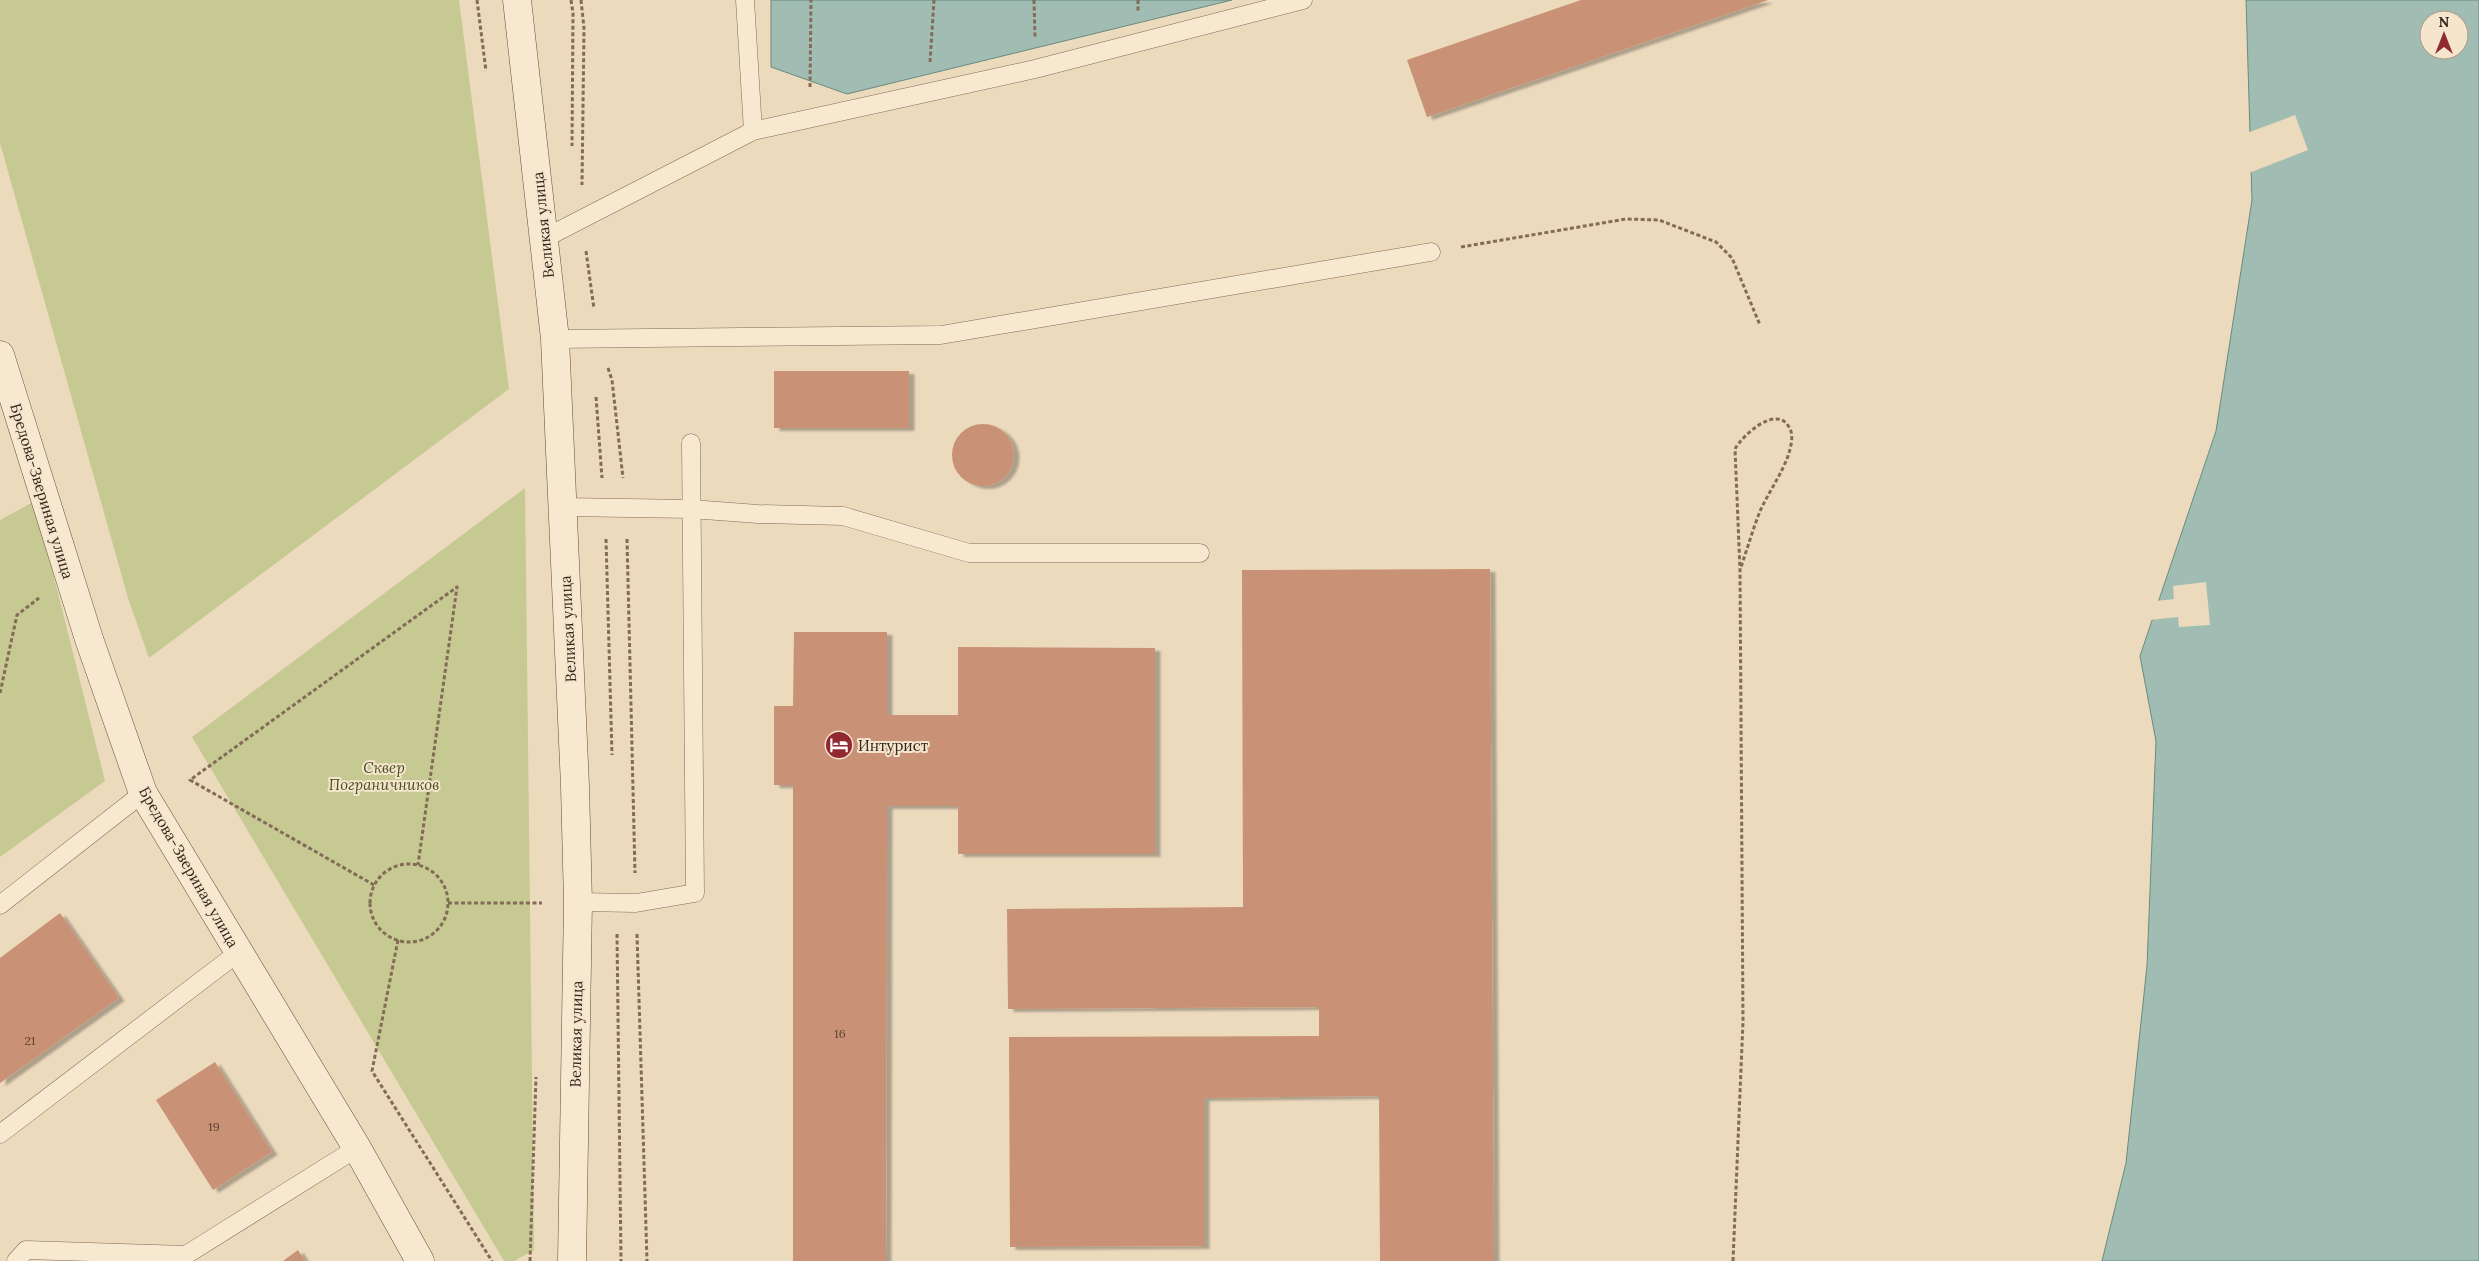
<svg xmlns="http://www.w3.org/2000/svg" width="2479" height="1261" viewBox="0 0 2479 1261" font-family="Lora,serif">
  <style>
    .green { fill: #c6c992 }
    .water { fill: #a1bdb3; stroke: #698a7f; fill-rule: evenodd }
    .pier { fill: #ecdabd }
    .building { fill: #c99174; filter: url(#shadow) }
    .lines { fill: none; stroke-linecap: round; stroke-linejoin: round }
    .lane-casing { stroke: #836b57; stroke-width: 19 }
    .secondary-casing { stroke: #644c3a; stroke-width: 29 }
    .path { stroke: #836b57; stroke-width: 3; stroke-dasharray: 4 2.5; stroke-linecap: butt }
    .lane { stroke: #f7e8d0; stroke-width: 18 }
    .secondary { stroke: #f7e8d0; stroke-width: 28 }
    .labels { text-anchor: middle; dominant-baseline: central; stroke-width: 4; stroke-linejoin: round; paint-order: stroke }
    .number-label { font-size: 12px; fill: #584031 }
    .street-label { font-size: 15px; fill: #33251b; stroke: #f4e5cc }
    .poi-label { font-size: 15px; fill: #33251b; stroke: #f4e5cc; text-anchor: start }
    .park-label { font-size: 15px; font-style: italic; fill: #474e22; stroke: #f4e5cc }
  </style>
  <defs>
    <filter id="shadow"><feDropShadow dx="5.5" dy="3" stdDeviation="1" flood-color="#0004"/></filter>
  </defs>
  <rect width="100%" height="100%" fill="#ecdabd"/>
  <path class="green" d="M 0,0 L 459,0 L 509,389 L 149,658 L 128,598 L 0,143 Z
    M 525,488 L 534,1250 L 514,1261 L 504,1261 L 192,737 Z
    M 35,501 L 105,781 L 0,857 L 0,520 Z"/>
  <path class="water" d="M 771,0 L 1232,0 L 847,94 L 771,67 Z
    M 2246,0 L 2479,0 L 2479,1261 L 2102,1261 L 2126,1163 L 2147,966 L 2156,741 L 2140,656 L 2216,431 L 2252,200 ZM 2429,20 L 2459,20 L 2459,50 L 2429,50 Z"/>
  <path class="pier" d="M 2295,115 L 2308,150 L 2249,173 L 2247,133 Z
    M 2206,582 L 2210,625 L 2179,627 L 2178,617 L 2150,620 L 2156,601 L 2174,599 L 2173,586 Z"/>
  <path class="building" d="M 1581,0 L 1768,0 L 1427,117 L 1407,60 Z
    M 774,371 L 909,371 L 909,428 L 774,428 Z
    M952 455a31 31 0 1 1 62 0a31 31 0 1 1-62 0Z
    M 1490,569 L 1494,1261 L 1380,1261 L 1379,1096 L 1204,1098 L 1204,1246 L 1010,1247 L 1009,1037 L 1319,1036 L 1319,1007 L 1008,1009 L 1007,909 L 1243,907 L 1242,570 Z
    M 794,632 L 887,632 L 887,715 L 958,715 L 958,647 L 1155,648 L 1155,854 L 958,854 L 958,806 L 887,806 L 886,1261 L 793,1261 L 793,785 L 774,785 L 774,706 L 793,706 Z
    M 60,913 L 119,998 L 0,1083 L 0,958 Z
    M 215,1062 L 272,1152 L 213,1190 L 156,1100 Z
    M 298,1250 L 305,1261 L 283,1261 Z"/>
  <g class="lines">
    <defs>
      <path id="lane" d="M 745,0 L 753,131
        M 545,238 L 753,131 L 1035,69 L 1303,0
        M 555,339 L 941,335 L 1431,252
        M 563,507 L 691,509 L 758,514 L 843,516 L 969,553 L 1200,553
        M 578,902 L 636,903 L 695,893 L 691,443
        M 0,905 L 143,793
        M 0,1134 L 239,952
        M 16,1261 L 26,1250 L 186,1255 L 357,1148"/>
      <path id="secondary" d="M 517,0 L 555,339 L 575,786 L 578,902 L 572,1261
        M 0,355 L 89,639 L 143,793 L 357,1148 L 420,1261"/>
    </defs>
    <use href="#lane" class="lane-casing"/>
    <use href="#secondary" class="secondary-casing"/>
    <path class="path" d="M 477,0 L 486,71
      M 571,0 L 573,13 L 572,146
      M 581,0 L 584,28 L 582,185
      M 1034,0 L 1035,37
      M 1138,0 L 1138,12
      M 930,62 L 934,0
      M 810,87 L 811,0
      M 1461,247 L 1626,219 L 1659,220 L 1716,242 L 1732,258 L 1760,325
      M 586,251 L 594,309
      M 608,368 L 612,380 L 623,478
      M 596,397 L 602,478
      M 606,539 L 612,755
      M 627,539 L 635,873
      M 0,693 L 17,615 L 39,598
      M370 903a39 39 0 1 1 78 0a39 39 0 1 1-78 0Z
      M 374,885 L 190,780 L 457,587 L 418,865
      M 448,903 L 542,903
      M 617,934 L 621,1261
      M 637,934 L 647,1261
      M 398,940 L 372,1071 L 492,1261
      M 530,1261 L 536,1077
      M 1733,1261 L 1743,1021 L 1740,570 L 1735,449 C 1742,436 1776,404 1789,427 C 1794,434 1791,446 1789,453 C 1783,472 1770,490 1761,509 C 1753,528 1747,550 1740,570"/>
    <use href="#lane" class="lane"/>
    <use href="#secondary" class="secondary"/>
  </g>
  <defs>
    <symbol id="hotel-disc" viewBox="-11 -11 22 22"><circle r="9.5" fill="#902931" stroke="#f4e5cc"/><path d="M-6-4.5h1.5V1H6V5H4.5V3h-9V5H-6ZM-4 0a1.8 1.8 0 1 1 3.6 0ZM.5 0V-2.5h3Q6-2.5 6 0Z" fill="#fff"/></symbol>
  </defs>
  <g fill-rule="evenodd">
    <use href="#hotel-disc" x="823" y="729" width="32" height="32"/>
  </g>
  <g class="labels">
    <g class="number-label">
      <text x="840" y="1033">16</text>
      <text x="30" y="1040">21</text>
      <text x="214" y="1126">19</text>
    </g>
    <g class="street-label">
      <text transform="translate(543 225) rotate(-96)">Великая улица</text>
      <text transform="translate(42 491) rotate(73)">Бредова-Звериная улица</text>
      <text transform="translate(568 629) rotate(-93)">Великая улица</text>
      <text transform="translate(189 867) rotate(60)">Бредова-Звериная улица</text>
      <text transform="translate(576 1034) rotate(-89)">Великая улица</text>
    </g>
    <g class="poi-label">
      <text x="858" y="745">Интурист</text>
    </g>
    <g class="park-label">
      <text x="384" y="767">Сквер<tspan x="384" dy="17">Пограничников</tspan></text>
    </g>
  </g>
  <g transform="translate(2444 35)"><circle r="24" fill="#f4e5cc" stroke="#a79885"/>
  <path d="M0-4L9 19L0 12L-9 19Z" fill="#902931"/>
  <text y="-8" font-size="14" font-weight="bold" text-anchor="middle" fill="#33251b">N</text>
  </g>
</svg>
